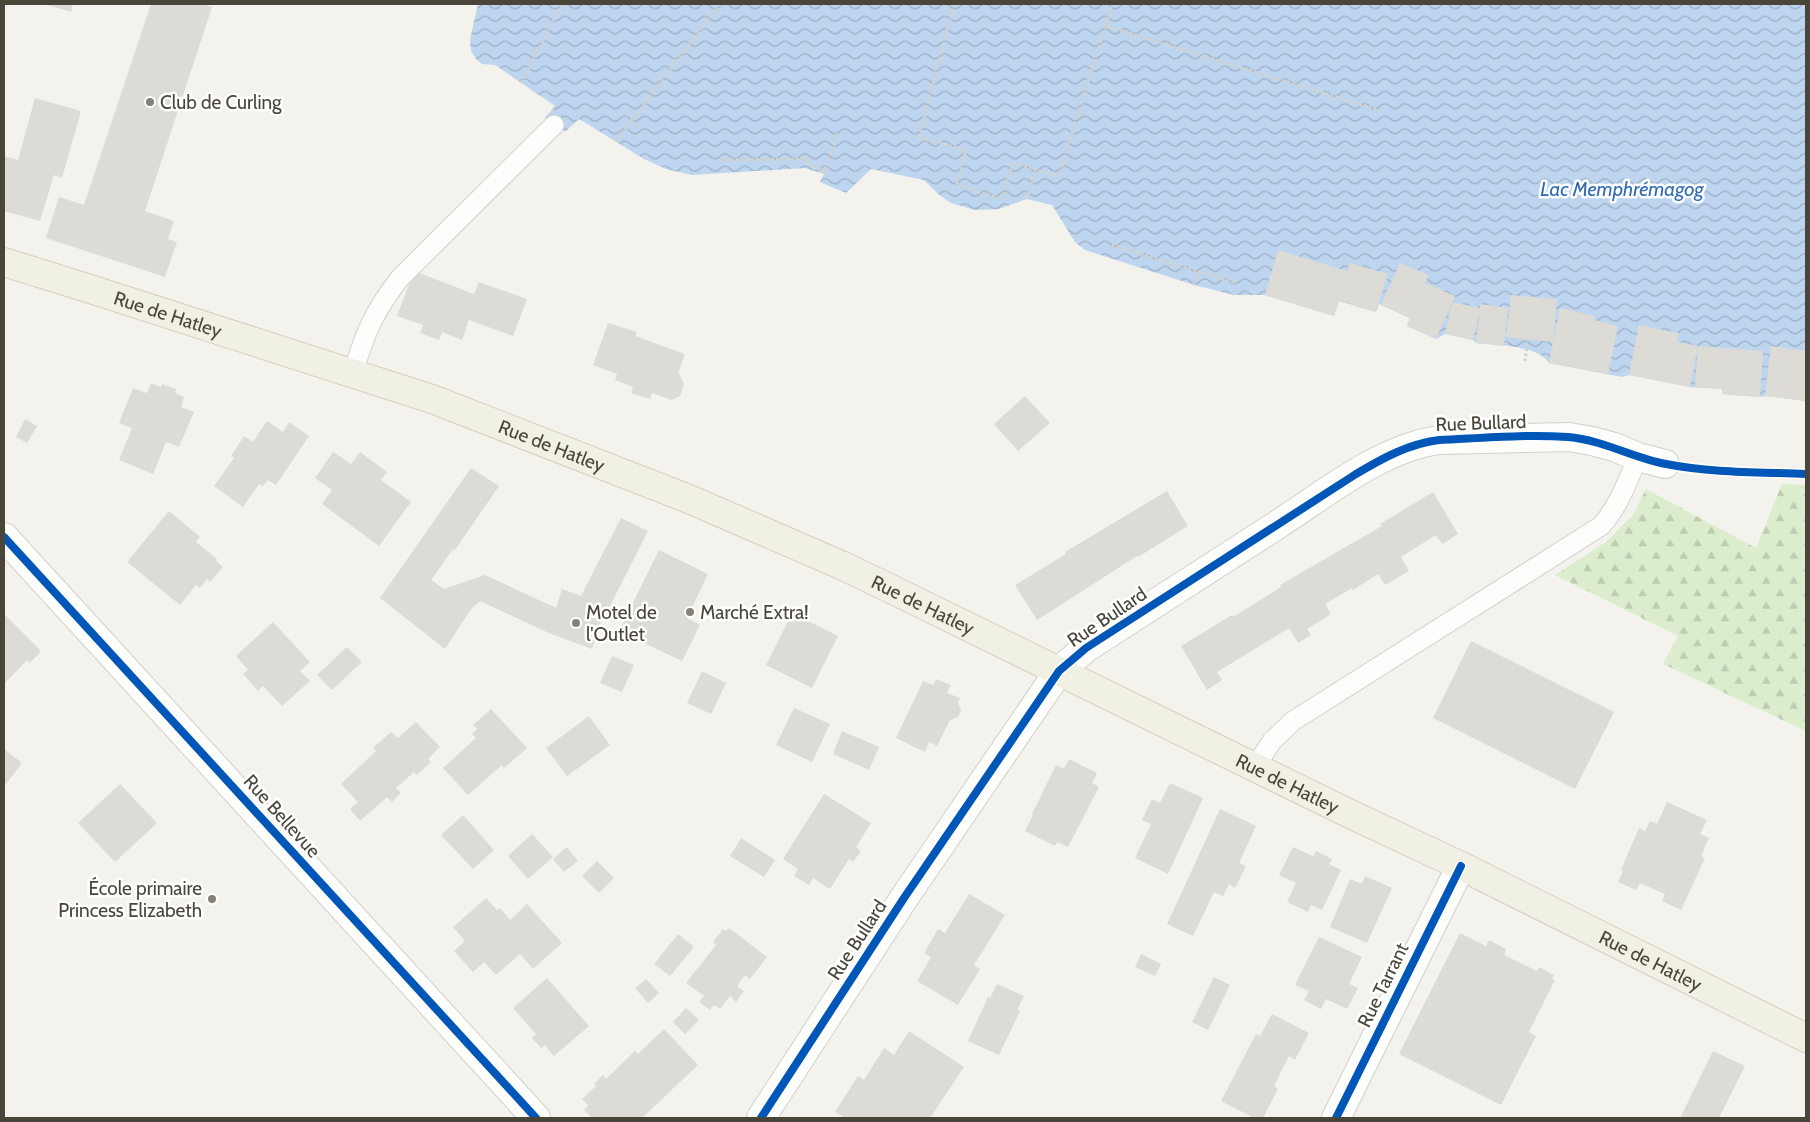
<svg xmlns="http://www.w3.org/2000/svg" width="1810" height="1122" viewBox="0 0 1810 1122" font-family="Cabin,sans-serif">
  <style>
    .forest { fill: url(#forest-firs) }
    .water { fill: url(#water-waves) }
    .building { fill: #dddbd5 }
    .lines { fill: none; stroke-linecap: round; stroke-linejoin: round }
    .service-casing { stroke: #d1d0cb; stroke-width: 21 }
    .minor-casing { stroke: #d1d0cb; stroke-width: 30 }
    .primary-casing { stroke: #d5d0bb; stroke-width: 30 }
    .path { stroke: #d3d2cb; stroke-width: 3; stroke-dasharray: 2.5 2.5; stroke-linecap: butt }
    .service { stroke: #fdfdfc; stroke-width: 19 }
    .minor { stroke: #fdfdfc; stroke-width: 28 }
    .primary { stroke: #f1f0e5; stroke-width: 28 }
    .cycleway-casing { stroke: #fff; stroke-width: 11 }
    .cycleway { stroke: #0057b8; stroke-width: 8 }
    .poi-dot { fill: #848277; stroke: #fff; stroke-width: 2 }
    .labels { text-anchor: middle; dominant-baseline: central; stroke-width: 5; stroke-linejoin: round; paint-order: stroke }
    .poi-label { font-size: 19px; fill: #494538; stroke: #fff; text-anchor: start }
    .street-label { font-size: 19px; fill: #494538; stroke: #fff }
    .water-label { font-size: 20px; font-style: italic; fill: #316bb6; stroke: #fff }
  </style>
  <defs>
    <pattern id="forest-firs" width="22" height="20" patternUnits="userSpaceOnUse" patternTransform="scale(1.25)"><rect width="22" height="20" fill="#dcedce"/><path d="M5 1l3.5 6h-7zM16 11l3.5 6h-7z" fill="#becdb2"/></pattern>
    <pattern id="water-waves" width="16" height="10" patternUnits="userSpaceOnUse" patternTransform="scale(1.25)"><rect width="16" height="10" fill="#bed5f0"/><path d="M0 5q4-4 8 0t8 0" fill="none" stroke="#9cafc3"/></pattern>
  </defs>
  <rect width="100%" height="100%" fill="#f3f2ed"/>
  <path class="forest" d="M 1782,484 L 1806,485 L 1806,731 L 1663,664 L 1678,636 L 1555,575 L 1606,542 L 1633,515 L 1646,489 L 1756,548 Z"/>
  <path class="water" d="M 478,4 L 1806,4 L 1806,401 L 1765,396 L 1760,397 L 1722,394 L 1722,389 L 1690,387 L 1629,375 L 1622,377 L 1549,363 C 1538,345 1495,345 1476,343 L 1473,340 L 1445,334 L 1436,339 L 1407,326 L 1410,318 L 1379,304 L 1376,312 L 1339,301 L 1334,316 L 1265,295 L 1234,295 L 1194,285 L 1085,250 L 1075,242 L 1052,205 L 1027,199 L 999,209 L 975,210 L 951,203 L 938,194 L 924,180 L 871,169 L 846,193 L 820,182 L 824,174 L 805,168 L 692,175 L 666,169 L 644,159 L 579,119 L 565,132 L 545,118 L 555,106 L 495,65 L 482,64 L 476,59 L 471,51 L 470,39 Z"/>
  <path class="building" d="M 44,4 L 73,4 L 71,12 Z
    M 151,4 L 202,4 L 212,7 L 145,211 L 174,221 L 168,239 L 177,242 L 165,277 L 46,238 L 59,197 L 84,205 Z
    M 35,98 L 81,111 L 62,178 L 54,175 L 40,221 L 4,211 L 4,156 L 18,160 Z
    M 1278,250 L 1347,271 L 1350,263 L 1388,274 L 1376,312 L 1339,300 L 1334,316 L 1265,295 Z
    M 1400,263 L 1429,275 L 1425,283 L 1455,296 L 1436,339 L 1407,326 L 1410,318 L 1381,305 Z
    M 414,271 L 474,294 L 479,282 L 527,299 L 513,336 L 469,320 L 462,340 L 442,332 L 439,340 L 420,333 L 423,325 L 397,316 Z
    M 1511,295 L 1557,299 L 1553,342 L 1560,308 L 1595,316 L 1594,320 L 1618,326 L 1608,374 L 1549,363 L 1553,342 L 1506,337 Z
    M 1452,302 L 1480,308 L 1480,304 L 1508,308 L 1504,346 L 1476,343 L 1480,310 L 1473,340 L 1445,334 Z
    M 608,323 L 637,332 L 635,336 L 685,354 L 678,374 L 680,375 L 684,384 L 680,396 L 672,400 L 652,393 L 650,399 L 631,393 L 633,387 L 615,380 L 617,374 L 593,365 Z
    M 1639,325 L 1679,333 L 1677,342 L 1698,346 L 1690,387 L 1629,375 Z
    M 1698,346 L 1763,351 L 1760,397 L 1722,394 L 1722,389 L 1695,387 Z
    M 1771,346 L 1806,351 L 1806,401 L 1765,396 Z
    M 151,383 L 161,387 L 162,384 L 176,389 L 175,393 L 184,397 L 181,407 L 194,412 L 179,447 L 166,442 L 153,474 L 119,460 L 132,428 L 119,423 L 133,388 L 147,393 Z
    M 1025,396 L 1050,423 L 1018,451 L 994,424 Z
    M 25,419 L 37,426 L 27,443 L 16,437 Z
    M 267,421 L 283,432 L 289,422 L 309,436 L 276,485 L 268,480 L 263,486 L 259,484 L 243,507 L 214,486 L 234,458 L 231,456 L 244,436 L 253,442 Z
    M 333,452 L 351,464 L 360,452 L 387,472 L 381,480 L 411,502 L 379,546 L 322,504 L 332,490 L 315,478 Z
    M 471,468 L 499,486 L 455,550 L 453,549 L 431,580 L 444,589 L 485,575 L 556,608 L 562,589 L 581,596 L 621,518 L 648,531 L 607,612 L 605,610 L 592,649 L 549,633 L 480,601 L 471,609 L 445,649 L 380,598 Z
    M 1167,491 L 1188,526 L 1138,557 L 1137,556 L 1037,620 L 1015,585 L 1066,554 L 1065,552 Z
    M 1433,492 L 1458,534 L 1442,544 L 1436,535 L 1401,557 L 1409,571 L 1385,585 L 1378,574 L 1353,590 L 1352,588 L 1325,604 L 1331,614 L 1307,629 L 1311,635 L 1298,643 L 1289,628 L 1217,672 L 1222,680 L 1207,690 L 1181,646 L 1232,615 L 1233,617 L 1281,587 L 1280,585 L 1382,526 L 1380,524 Z
    M 169,511 L 200,537 L 196,542 L 217,559 L 216,561 L 223,567 L 210,582 L 207,579 L 200,588 L 196,585 L 180,605 L 127,562 Z
    M 659,550 L 708,574 L 687,618 L 700,625 L 682,661 L 619,631 Z
    M 792,613 L 838,636 L 812,688 L 766,665 Z
    M 4,614 L 41,651 L 30,663 L 27,660 L 4,684 Z
    M 273,622 L 310,662 L 300,671 L 310,681 L 282,706 L 263,686 L 258,691 L 243,674 L 248,670 L 236,656 Z
    M 1471,641 L 1614,712 L 1575,789 L 1433,718 Z
    M 347,647 L 362,662 L 332,690 L 317,675 Z
    M 612,656 L 634,665 L 622,692 L 600,683 Z
    M 702,671 L 726,683 L 711,714 L 687,703 Z
    M 936,679 L 951,685 L 947,693 L 960,698 L 958,703 L 961,710 L 958,717 L 950,720 L 937,746 L 929,742 L 925,752 L 896,738 L 923,681 L 933,685 Z
    M 794,708 L 830,724 L 812,762 L 776,745 Z
    M 491,709 L 527,748 L 504,768 L 502,765 L 468,795 L 443,768 L 476,738 L 472,734 L 477,729 L 473,725 Z
    M 589,716 L 610,745 L 567,776 L 546,748 Z
    M 416,722 L 440,747 L 428,759 L 431,762 L 417,775 L 414,772 L 396,788 L 401,793 L 392,802 L 387,797 L 360,821 L 350,809 L 358,802 L 341,784 L 376,751 L 373,748 L 391,732 L 398,738 Z
    M 842,731 L 879,747 L 869,770 L 833,754 Z
    M 4,749 L 22,763 L 6,784 L 4,783 Z
    M 1069,759 L 1097,773 L 1092,783 L 1099,787 L 1068,847 L 1057,842 L 1055,846 L 1025,831 L 1033,815 L 1032,814 L 1056,765 L 1064,769 Z
    M 1170,783 L 1203,798 L 1168,874 L 1135,858 L 1151,824 L 1142,820 L 1152,799 L 1160,803 Z
    M 120,784 L 157,823 L 115,862 L 78,823 Z
    M 824,794 L 871,823 L 856,847 L 861,851 L 853,862 L 849,859 L 830,889 L 813,878 L 809,885 L 794,876 L 798,869 L 783,859 Z
    M 1667,802 L 1707,820 L 1700,834 L 1709,838 L 1701,856 L 1705,858 L 1681,910 L 1662,901 L 1665,894 L 1640,883 L 1636,890 L 1618,882 L 1623,871 L 1621,870 L 1639,828 L 1645,831 L 1650,821 L 1657,824 Z
    M 1220,809 L 1256,826 L 1239,863 L 1246,866 L 1235,888 L 1229,884 L 1223,896 L 1214,892 L 1193,936 L 1167,924 Z
    M 463,815 L 494,850 L 473,869 L 441,835 Z
    M 532,834 L 553,857 L 528,879 L 508,856 Z
    M 741,838 L 775,860 L 764,877 L 730,856 Z
    M 567,847 L 578,861 L 564,872 L 553,859 Z
    M 1293,847 L 1313,856 L 1316,851 L 1332,859 L 1329,864 L 1341,870 L 1322,910 L 1311,905 L 1308,912 L 1287,902 L 1296,883 L 1279,875 Z
    M 597,861 L 614,878 L 599,893 L 582,876 Z
    M 1365,876 L 1392,888 L 1367,943 L 1330,927 L 1350,879 L 1362,884 Z
    M 969,894 L 1005,915 L 974,965 L 980,969 L 958,1005 L 917,981 L 931,957 L 924,953 L 938,929 L 945,933 Z
    M 486,898 L 497,910 L 500,908 L 510,920 L 527,904 L 562,943 L 533,969 L 520,954 L 496,975 L 484,962 L 473,972 L 454,951 L 465,941 L 453,927 Z
    M 729,928 L 767,957 L 750,979 L 745,975 L 737,986 L 744,991 L 736,1002 L 730,996 L 720,1009 L 714,1005 L 710,1010 L 699,1002 L 704,996 L 686,983 L 716,945 L 713,942 L 723,929 L 726,931 Z
    M 1460,933 L 1486,946 L 1489,940 L 1506,949 L 1504,955 L 1537,971 L 1539,967 L 1554,975 L 1552,979 L 1555,980 L 1529,1032 L 1536,1036 L 1501,1105 L 1399,1054 Z
    M 678,934 L 694,947 L 670,976 L 654,964 Z
    M 1319,937 L 1362,957 L 1349,984 L 1358,988 L 1347,1009 L 1326,999 L 1321,1009 L 1304,1000 L 1309,991 L 1295,985 Z
    M 1141,954 L 1161,964 L 1155,976 L 1135,967 Z
    M 1214,977 L 1230,985 L 1208,1030 L 1192,1022 Z
    M 547,978 L 589,1026 L 554,1056 L 545,1045 L 541,1048 L 532,1038 L 536,1034 L 513,1008 Z
    M 646,979 L 659,993 L 648,1003 L 635,988 Z
    M 997,984 L 1024,996 L 1017,1010 L 1020,1011 L 999,1055 L 968,1041 L 988,997 L 990,998 Z
    M 686,1008 L 699,1020 L 685,1034 L 673,1022 Z
    M 1272,1014 L 1309,1033 L 1295,1060 L 1289,1056 L 1274,1086 L 1278,1089 L 1263,1118 L 1254,1118 L 1221,1101 L 1256,1034 L 1260,1036 Z
    M 664,1029 L 698,1065 L 642,1118 L 592,1118 L 584,1110 L 588,1105 L 582,1099 L 596,1086 L 594,1084 L 603,1075 L 606,1079 L 635,1051 L 638,1054 Z
    M 909,1031 L 964,1067 L 930,1118 L 845,1118 L 835,1112 L 858,1076 L 864,1080 L 884,1048 L 894,1055 Z
    M 1713,1051 L 1745,1066 L 1719,1118 L 1680,1118 Z"/>
  <g class="lines">
    <defs>
      <path id="service" d="M 353,374 C 364,334 375,310 400,278 L 554,125
        M 1255,767 L 1272,741 L 1293,721 L 1601,526 C 1619,506 1627,482 1638,457"/>
      <path id="minor" d="M 4,537 L 536,1118
        M 761,1118 L 904,898 L 1059,671 L 1086,648 C 1149,607 1213,566 1277,525 C 1325,494 1381,448 1439,440 L 1569,437 L 1592,441 L 1614,447 L 1638,457 L 1665,464
        M 1336,1118 L 1461,866"/>
      <g id="primary">
        <path id="s1" d="M 4,262 L 84,287 L 432,399 L 689,499 L 841,565 L 883,585 L 1346,812 L 1461,866 L 1806,1038"/>
      </g>
    </defs>
    <use href="#service" class="service-casing"/>
    <use href="#minor" class="minor-casing"/>
    <use href="#primary" class="primary-casing"/>
    <path class="path" d="M 954,4 L 919,138 L 966,150 L 957,185 L 1002,199 L 1013,163 L 1059,176 L 1112,4
      M 1106,26 L 1382,111
      M 521,83 L 562,4
      M 616,141 L 720,4
      M 721,160 L 809,159 L 807,164 L 826,171
      M 824,174 L 838,133
      M 1027,199 L 1036,169
      M 1112,245 L 1237,283
      M 1193,285 L 1201,272
      M 1525,361 L 1528,340"/>
    <use href="#service" class="service"/>
    <use href="#minor" class="minor"/>
    <use href="#primary" class="primary"/>
    <defs>
      <path id="cycleway" d="M 4,537 L 536,1118
        M 761,1118 L 904,898 L 1059,671 L 1086,648 L 1356,474 C 1383,458 1408,444 1439,440 C 1482,438 1526,434 1568,437 C 1603,440 1633,458 1666,464 C 1712,473 1760,472 1806,474
        M 1336,1118 L 1461,866"/>
    </defs>
    <use href="#cycleway" class="cycleway-casing"/>
    <use href="#cycleway" class="cycleway"/>
  </g>
  <g class="poi-dot">
    <circle cx="150" cy="102" r="5"/>
    <circle cx="690" cy="612" r="5"/>
    <circle cx="576" cy="623" r="5"/>
    <circle cx="212" cy="899" r="5"/>
  </g>
  <g class="labels">
    <g class="poi-label">
      <text x="160" y="102">Club de Curling</text>
      <text x="586" y="612">Motel de<tspan x="586" dy="22">l'Outlet</tspan></text>
      <text x="700" y="612">Marché Extra!</text>
      <text x="202" y="888" text-anchor="end">École primaire<tspan x="202" dy="22">Princess Elizabeth</tspan></text>
    </g>
    <g class="street-label">
      <text stroke="none"><textPath href="#s1" startOffset="172">Rue de Hatley</textPath></text>
      <text transform="translate(1481 423) rotate(-2)">Rue Bullard</text>
      <text stroke="none"><textPath href="#s1" startOffset="578">Rue de Hatley</textPath></text>
      <text stroke="none"><textPath href="#s1" startOffset="982">Rue de Hatley</textPath></text>
      <text transform="translate(1107 617) rotate(-34)">Rue Bullard</text>
      <text stroke="none"><textPath href="#s1" startOffset="1388">Rue de Hatley</textPath></text>
      <text transform="translate(282 816) rotate(48)">Rue Bellevue</text>
      <text transform="translate(857 940) rotate(-57)">Rue Bullard</text>
      <text stroke="none"><textPath href="#s1" startOffset="1792">Rue de Hatley</textPath></text>
      <text transform="translate(1383 985) rotate(-64)">Rue Tarrant</text>
    </g>
    <g class="water-label">
      <text x="1622" y="189">Lac Memphrémagog</text>
    </g>
  </g>
  <rect width="1810" height="1122" fill="none" stroke="#494538" stroke-width="10"/>
</svg>
